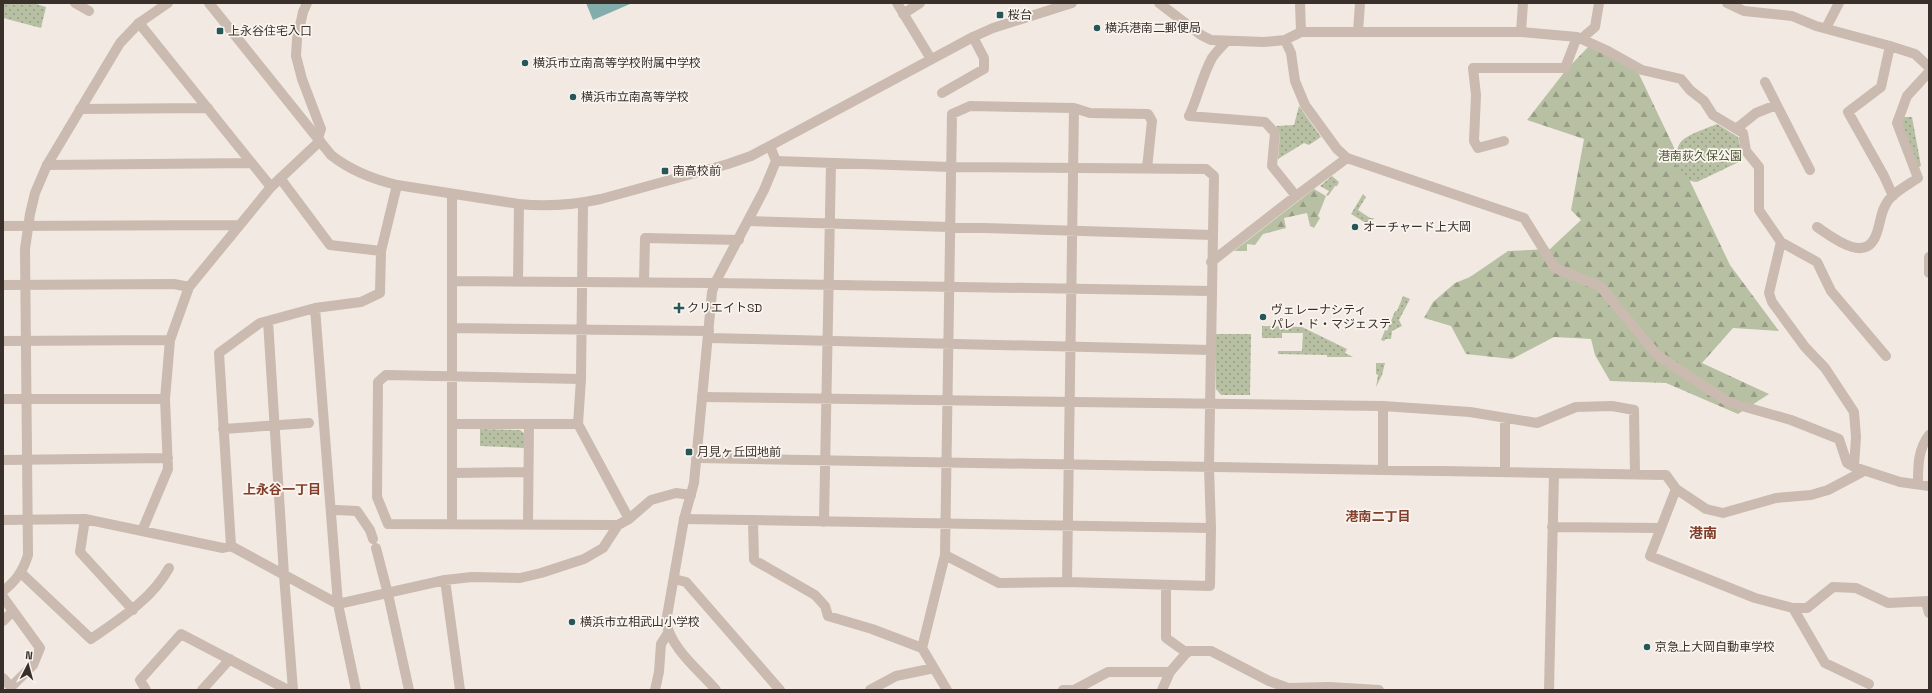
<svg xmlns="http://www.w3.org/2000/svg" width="1932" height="693" viewBox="0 0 1932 693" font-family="'Space Grotesk','Noto Sans JP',sans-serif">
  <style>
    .forest { fill: url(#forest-firs) }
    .park { fill: url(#park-dots) }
    .water { fill: #83adad }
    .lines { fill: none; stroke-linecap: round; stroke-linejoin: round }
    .minor { stroke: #cabaaf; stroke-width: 10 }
    .tertiary { stroke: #cabaaf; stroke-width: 10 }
    .poi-dot { fill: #255658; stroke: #faf4ef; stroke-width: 1.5 }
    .labels { text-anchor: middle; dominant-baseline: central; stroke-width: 3.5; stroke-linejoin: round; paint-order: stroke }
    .poi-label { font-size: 12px; fill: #39302c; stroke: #faf4ef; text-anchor: start }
    .park-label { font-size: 12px; fill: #4a5632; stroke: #faf4ef }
    .neighbourhood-label { font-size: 13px; font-weight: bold; fill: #823d2b; stroke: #faf4ef }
    .quarter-label { font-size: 14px; font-weight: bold; fill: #823d2b; stroke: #faf4ef }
  </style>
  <defs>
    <pattern id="forest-firs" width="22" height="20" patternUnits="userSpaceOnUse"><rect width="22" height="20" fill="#b8c0a3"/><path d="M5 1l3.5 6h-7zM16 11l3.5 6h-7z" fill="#979c85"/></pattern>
    <pattern id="park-dots" width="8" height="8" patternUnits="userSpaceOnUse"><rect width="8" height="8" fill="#b8c0a3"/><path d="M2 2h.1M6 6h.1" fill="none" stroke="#979c85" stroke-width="1.8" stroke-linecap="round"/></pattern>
  </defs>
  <rect width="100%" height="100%" fill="#f2eae2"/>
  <path class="forest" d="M 1590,45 L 1638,72 L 1730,265 L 1779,331 L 1733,328 L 1702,363 L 1769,394 L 1738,414 L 1666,383 L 1610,381 L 1595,355 L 1591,339 L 1554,337 L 1512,359 L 1466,354 L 1451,326 L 1424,318 L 1433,302 L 1455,283 L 1470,277 L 1508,251 L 1550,249 L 1581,220 L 1571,210 L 1584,139 L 1527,120 L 1566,70 Z
    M 1314,189 L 1326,196 L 1318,216 L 1320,218 L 1314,228 L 1310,226 L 1307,213 L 1284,218 L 1286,228 L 1263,234 L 1255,245 L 1247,244 L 1247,251 L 1234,251 Z"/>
  <path class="park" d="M 3,3 L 33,3 L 46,7 L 41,28 L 3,18 Z
    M 1299,106 L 1321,137 L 1309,145 L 1304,143 L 1278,159 L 1280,133 L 1276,126 L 1294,125 Z
    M 1902,117 L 1912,117 L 1921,166 L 1916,168 L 1899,124 Z
    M 1717,124 L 1738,137 L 1743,157 L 1741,161 L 1697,182 L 1685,180 L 1676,165 C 1676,158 1676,149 1680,143 C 1685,135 1708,128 1717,124 Z
    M 1332,176 L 1339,182 L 1337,186 L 1335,186 L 1328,196 L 1326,195 L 1329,191 L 1320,186 Z
    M 1363,194 L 1366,197 L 1358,210 L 1370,218 L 1374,218 L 1369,225 L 1351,214 Z
    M 1403,296 L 1410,299 L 1399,320 L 1402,326 L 1392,331 L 1391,339 L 1386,339 L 1384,341 L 1381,340 L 1385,330 L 1387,331 L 1395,311 L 1397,311 Z
    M 1262,326 L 1302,327 L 1347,349 L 1345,353 L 1353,357 L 1327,357 L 1327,355 L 1278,354 L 1278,351 L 1302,351 L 1303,333 L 1282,333 L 1282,338 L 1262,338 Z
    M 1215,334 L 1251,334 L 1250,395 L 1221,395 L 1216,389 Z
    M 1376,363 L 1385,363 L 1382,375 L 1376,387 L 1378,375 L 1376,374 Z
    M 480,429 L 520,430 L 525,434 L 524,448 L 480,446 Z"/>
  <path class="water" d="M 586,3 L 630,3 L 630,4 L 593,20 Z"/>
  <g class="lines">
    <path class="minor" d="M 75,3 L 89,11
      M 307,3 L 303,12 L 297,39 L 296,56 L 302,79 L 321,129 L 318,138
      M 897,3 L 931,59
      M 1159,3 L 1201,35 L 1211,40 L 1264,42 L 1285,40 L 1301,32 L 1521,32 L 1523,3
      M 1300,3 L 1301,32
      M 1727,3 L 1744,11 L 1792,16 L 1816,26 L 1890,46 L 1915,54 L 1929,67
      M 903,14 L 920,3
      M 139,23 L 271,187
      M 1826,28 L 1839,3
      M 1358,32 L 1360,3
      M 1521,32 L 1577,37 L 1608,51 L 1642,70 L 1681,79 L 1690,90 L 1704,101 L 1713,115 L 1743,133 L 1746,151 L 1759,167 L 1759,210 L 1781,242 L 1817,262 L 1831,291 L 1886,356
      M 1581,39 L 1595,27 L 1599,3
      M 1285,40 L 1291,53 L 1295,81 L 1305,105 L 1337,149 L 1347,158 L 1524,218 L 1555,268 L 1600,286 L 1657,355 L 1728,402 L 1791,420 L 1839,439 L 1847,463 L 1854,467 L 1900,482 L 1929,486
      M 1227,41 C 1222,46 1216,52 1212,58 C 1202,76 1198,97 1189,116 L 1265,122 L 1275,133 L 1272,166 L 1296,196
      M 1890,46 L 1881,87 L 1848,112 L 1884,176 L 1893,196
      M 1765,82 L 1810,170
      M 942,93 L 984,69 L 984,58 L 973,37
      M 80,109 L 208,108
      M 1736,129 L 1756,113 L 1776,105
      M 1504,141 L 1478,148 L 1474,141 L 1476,95 L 1473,68 L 1565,68 L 1577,37
      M 776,161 L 951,167 L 1206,169 L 1214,176 L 1209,467 L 1211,528 L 1210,586 L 1067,582 L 999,583 L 945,555
      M 47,165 L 252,163
      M 280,178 L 330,245 L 381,251
      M 452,194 L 452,524
      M 583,203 L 581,379 L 578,424 L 629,519
      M 749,221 L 1213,235
      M 3,226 L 239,225
      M 1817,227 C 1832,237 1865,264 1876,235 C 1880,226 1880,215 1885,206 C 1890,194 1908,185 1918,178 L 1897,123 L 1907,96 L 1929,72
      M 1781,242 L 1769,293 L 1772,302 L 1805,347 L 1825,368 L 1854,412 L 1856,437 L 1854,467
      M 1929,257 L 1929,273
      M 1211,262 L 1296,196 L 1347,158
      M 452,281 L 715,283 L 1211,291
      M 518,281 L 519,204
      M 644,282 L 645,238 L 739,240
      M 3,285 L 174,284 L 189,287
      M 315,308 L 338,604 L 356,690
      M 268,321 L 284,575 L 293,690
      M 452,328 L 709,331
      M 708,338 L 1211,350
      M 3,341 L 170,340
      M 581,379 L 386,375 L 378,382 L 377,497 L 388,524 L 618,525
      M 702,397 L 1383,406 L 1470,412 L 1537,423 L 1576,407 L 1612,406 L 1634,410 L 1635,474
      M 3,399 L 165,399
      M 1383,406 L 1383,470
      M 452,424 L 578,424
      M 223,429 L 309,423
      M 697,458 L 1666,475 L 1676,489 L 1706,509 L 1723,513 L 1776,498 L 1811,495 L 1828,490 L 1864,471
      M 3,460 L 168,458
      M 1505,472 L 1505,418
      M 452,473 L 528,472
      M 1918,483 C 1918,466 1918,449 1929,435
      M 1676,489 L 1650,556 L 1755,598 L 1793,608
      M 336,510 L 357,511 L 370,530 L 373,539
      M 85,519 L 80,552 L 133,610
      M 684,519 L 1211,528
      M 3,520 L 85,519 L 223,548 L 231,546 L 338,604 L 445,580 L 472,577 L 520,578 L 541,573 L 584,559 L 603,548 L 618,525 L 629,519 L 651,500 L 676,493 L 691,495
      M 753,520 L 754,560 L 815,595 L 825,606 L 828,616 L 872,629 L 922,648
      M 824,522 L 831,163
      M 528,525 L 529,424
      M 1552,527 L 1661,528
      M 142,531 L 168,469 L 165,399 L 170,340 L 189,287 L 271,187 L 320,141
      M 231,546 L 219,353 L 260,323 L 315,308 L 361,302 L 380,293 L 381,251 L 397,185
      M 376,548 L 388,594 L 409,690
      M 21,573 L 91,639 C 120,619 152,599 169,568
      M 674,579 L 686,582 L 780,690
      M 445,580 L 460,690
      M 1067,582 L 1074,108
      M 1166,585 L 1166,638 L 1187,653
      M 3,597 L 40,648 L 33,665 L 11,687 L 3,678
      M 1926,602 L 1929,613
      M 3,621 L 13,611
      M 1869,684 L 1825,663 L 1793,608 L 1807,608 L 1833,587 L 1856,588 L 1888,603 L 1929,601
      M 1076,689 L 1108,672 L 1170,672
      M 146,690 L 140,680 L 181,634 L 288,690
      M 202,690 L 230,659
      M 655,690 L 659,672 L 661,644 L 668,633
      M 870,690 L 896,676 L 934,668
      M 947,690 L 922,648 L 945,555 L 952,114 L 970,106 L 1074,108 L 1090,113 L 1148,114 L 1152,121 L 1147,168
      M 1063,690 L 1080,690
      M 1162,690 L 1170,672 L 1188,651 L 1211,651 L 1269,681 L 1288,688 L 1329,687 L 1379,690
      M 1549,690 L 1554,473"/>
    <path class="tertiary" d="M 209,3 L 331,155 C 351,171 372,179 397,185 L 519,204 C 547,207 573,205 601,199 L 728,164 L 751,156 L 973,37 L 993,28 L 1072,3
      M 3,591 C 16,581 23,571 28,555 L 25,249 L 30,214 L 35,193 L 47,165 L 120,43 L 139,23 L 168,3
      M 716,690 C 698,669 672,650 666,622 L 684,519 L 694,483 L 712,292 L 715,283 L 764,190 L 776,161 L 770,146"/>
  </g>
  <g class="poi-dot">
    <rect x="996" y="11" width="8" height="8" rx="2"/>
    <circle cx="1097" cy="28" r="4"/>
    <rect x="216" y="27" width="8" height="8" rx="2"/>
    <circle cx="525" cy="63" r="4"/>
    <circle cx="573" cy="97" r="4"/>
    <rect x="661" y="167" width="8" height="8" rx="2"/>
    <circle cx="1355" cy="227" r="4"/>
    <path d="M677 302h4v4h4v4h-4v4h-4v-4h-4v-4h4z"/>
    <circle cx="1263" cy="317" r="4"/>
    <rect x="685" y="448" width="8" height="8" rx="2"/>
    <circle cx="572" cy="622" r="4"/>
    <circle cx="1647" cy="647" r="4"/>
  </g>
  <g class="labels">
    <g class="poi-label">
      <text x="1008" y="15">桜台</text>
      <text x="1105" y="28">横浜港南二郵便局</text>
      <text x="228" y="31">上永谷住宅入口</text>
      <text x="533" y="63">横浜市立南高等学校附属中学校</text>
      <text x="581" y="97">横浜市立南高等学校</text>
      <text x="673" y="171">南高校前</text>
      <text x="1363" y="227">オーチャード上大岡</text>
      <text x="687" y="308">クリエイトSD</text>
      <text x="1271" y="310">ヴェレーナシティ<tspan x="1271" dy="14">パレ・ド・マジェステ</tspan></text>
      <text x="697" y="452">月見ヶ丘団地前</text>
      <text x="580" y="622">横浜市立相武山小学校</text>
      <text x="1655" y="647">京急上大岡自動車学校</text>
    </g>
    <g class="park-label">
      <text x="1700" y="156">港南荻久保公園</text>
    </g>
    <g class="neighbourhood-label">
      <text x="282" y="489">上永谷一丁目</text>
      <text x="1378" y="516">港南二丁目</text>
    </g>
    <g class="quarter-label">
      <text x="1703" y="533">港南</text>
    </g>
  </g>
  <rect width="1932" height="693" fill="none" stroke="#39302c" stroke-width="8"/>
  <g transform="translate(28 665) rotate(6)" stroke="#faf4ef" stroke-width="3" paint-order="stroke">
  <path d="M0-3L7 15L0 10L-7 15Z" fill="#39302c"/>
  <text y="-6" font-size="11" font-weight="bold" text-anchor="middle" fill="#39302c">N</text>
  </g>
</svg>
